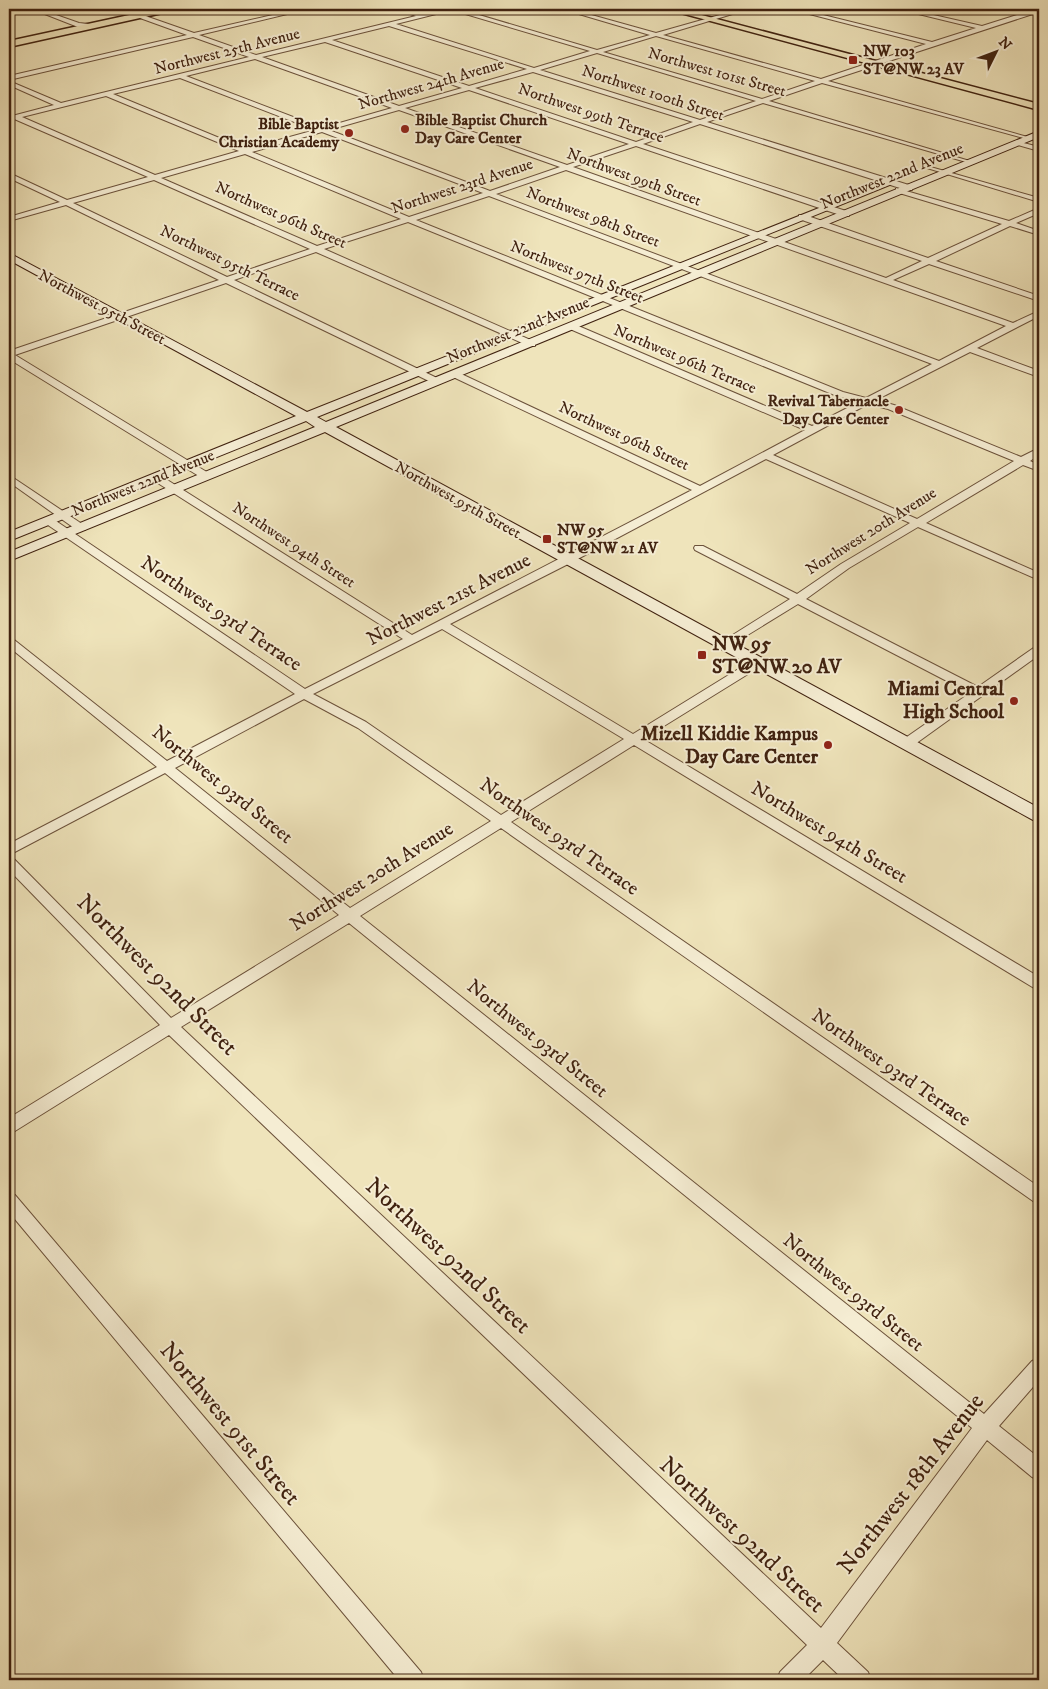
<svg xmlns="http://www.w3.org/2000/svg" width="1048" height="1689" viewBox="0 0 1048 1689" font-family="'IM FELL DW Pica',serif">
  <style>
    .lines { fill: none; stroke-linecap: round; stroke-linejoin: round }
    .street-casing { stroke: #6c523b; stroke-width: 2 }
    .secondary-casing { stroke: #402210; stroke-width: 2 }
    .primary-casing { stroke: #402210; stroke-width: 3 }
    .street { fill: #f5edd3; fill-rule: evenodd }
    .secondary { fill: #f5edd3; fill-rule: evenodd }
    .primary { fill: #efe4bb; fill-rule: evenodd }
    .poi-dot { fill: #8f2418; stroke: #f5edd3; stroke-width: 2 }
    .labels { text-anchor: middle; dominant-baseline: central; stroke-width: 4; stroke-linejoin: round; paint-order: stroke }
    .far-street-label { font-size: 16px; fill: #402210; stroke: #f5edd3 }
    .far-poi-label { font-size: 16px; font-weight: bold; fill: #402210; stroke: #f5edd3; text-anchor: start }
    .street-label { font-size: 20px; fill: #402210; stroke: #f5edd3 }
    .poi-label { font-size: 20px; font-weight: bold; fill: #402210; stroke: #f5edd3; text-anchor: end }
    .near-street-label { font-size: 24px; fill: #402210; stroke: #f5edd3 }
  </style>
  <rect width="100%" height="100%" fill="#efe4bb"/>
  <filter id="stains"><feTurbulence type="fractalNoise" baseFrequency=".004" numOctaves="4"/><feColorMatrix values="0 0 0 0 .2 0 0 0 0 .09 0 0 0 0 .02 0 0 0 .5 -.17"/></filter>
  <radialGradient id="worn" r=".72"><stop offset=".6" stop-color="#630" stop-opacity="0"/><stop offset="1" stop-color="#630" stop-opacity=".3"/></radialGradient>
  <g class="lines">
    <defs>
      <path id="street" d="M 32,9 L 39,9 L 79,23 L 99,25 L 78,27 Z
        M 299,9 L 308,9 L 199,35 L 256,55 L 416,16 L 397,9 L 405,9 L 423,14 L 445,9 L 459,9 L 597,50 L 650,35 L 562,9 L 570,9 L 656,33 L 741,9 L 749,9 L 663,35 L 821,79 L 926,44 L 790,9 L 799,9 L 932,42 L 976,28 L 898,9 L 907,9 L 982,26 L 1017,15 L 993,9 L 1023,13 L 1039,9 L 1039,12 L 828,81 L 1031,138 L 1031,140 L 822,83 L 769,101 L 973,162 L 973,164 L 763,103 L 707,122 L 912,186 L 912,190 L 906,190 L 700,124 L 643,144 L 849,212 L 849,216 L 843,216 L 636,146 L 573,167 L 886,278 L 922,261 L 799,219 L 799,215 L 805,215 L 928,258 L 1002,224 L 896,192 L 896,188 L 1009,221 L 1039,208 L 1039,213 L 1016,223 L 1039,231 L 1039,235 L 1010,226 L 936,261 L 1039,296 L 1039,301 L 929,264 L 893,280 L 1013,323 L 1039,311 L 1039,316 L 977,348 L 1039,371 L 1039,377 L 970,352 L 876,400 L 894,405 L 1021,457 L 1039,448 L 1039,455 L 1030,461 L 1039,465 L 1039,471 L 1023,465 L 926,523 L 1039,573 L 1039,580 L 918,527 L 849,568 L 806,599 L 978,687 L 1035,647 L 1039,647 L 1039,655 L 911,747 L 906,748 L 900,744 L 901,741 L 970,693 L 798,604 L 728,647 L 720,647 L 718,645 L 720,643 L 790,599 L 695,550 L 694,548 L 695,546 L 703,546 L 797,594 L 841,564 L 910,523 L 766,459 L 572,562 L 450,624 L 633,734 L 753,660 L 761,660 L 763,663 L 761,666 L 643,739 L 1039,977 L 1039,989 L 1034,988 L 634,745 L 511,822 L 1039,1187 L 1039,1203 L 1033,1201 L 501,828 L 360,916 L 984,1414 L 1032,1361 L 1039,1358 L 1039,1380 L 999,1426 L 1039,1458 L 1039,1480 L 1032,1477 L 987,1440 L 837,1643 L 868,1672 L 871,1680 L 844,1680 L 823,1660 L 803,1680 L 777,1680 L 780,1672 L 807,1645 L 169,1035 L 15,1131 L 9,1133 L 9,1118 L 160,1025 L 9,870 L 9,857 L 14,859 L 171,1018 L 339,915 L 165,773 L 9,855 L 9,844 L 157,767 L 9,647 L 9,638 L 13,639 L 167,761 L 295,694 L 45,523 L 44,521 L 45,519 L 53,519 L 305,689 L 403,639 L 153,480 L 153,476 L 161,476 L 412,635 L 692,490 L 451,376 L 451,372 L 457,372 L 700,486 L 805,430 L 570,329 L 570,325 L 576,325 L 812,426 L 859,402 L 837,396 L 408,222 L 324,249 L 535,342 L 535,346 L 529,346 L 316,252 L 234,280 L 439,379 L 439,383 L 433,383 L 226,283 L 15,355 L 210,474 L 210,478 L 202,478 L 9,359 L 9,351 L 219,280 L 66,205 L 9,221 L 9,217 L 60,202 L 9,178 L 9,173 L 67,200 L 148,177 L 12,118 L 12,116 L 54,105 L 9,85 L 9,81 L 61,103 L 249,57 L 193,37 L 9,80 L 9,76 L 187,35 L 129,14 L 131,11 L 194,33 ZM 452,10 L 590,51 L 534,68 L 396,24 ZM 389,26 L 527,69 L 469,86 L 332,40 ZM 656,36 L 815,81 L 762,99 L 603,52 ZM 325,42 L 462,88 L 399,106 L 262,57 ZM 597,53 L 756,101 L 700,120 L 540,70 ZM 255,59 L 392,108 L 322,128 L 186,76 ZM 533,72 L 693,122 L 636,142 L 475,88 ZM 180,78 L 315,130 L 246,149 L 113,94 ZM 469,90 L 629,144 L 567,165 L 405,108 ZM 106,96 L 239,151 L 155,175 L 22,117 ZM 399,110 L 560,167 L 490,191 L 329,130 ZM 322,132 L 483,193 L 409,217 L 252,152 ZM 245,154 L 401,219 L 317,246 L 161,178 ZM 566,170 L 1006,326 L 939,361 L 496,194 ZM 154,180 L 310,249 L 227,277 L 73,203 ZM 489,196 L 932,364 L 866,398 L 843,392 L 416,220 ZM 868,404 L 888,409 L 1014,461 L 917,519 L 773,455 ZM 442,629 L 624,739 L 501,815 L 366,722 L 313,694 ZM 304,699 L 358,728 L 491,821 L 350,908 L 175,768 ZM 349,923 L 972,1428 L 821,1628 L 181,1027 Z
        M 1016,141 L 1039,147 L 1039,151 L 1014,144 L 1013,143 Z
        M 927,166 L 1039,198 L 1039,202 L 927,168 Z
        M 9,475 L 85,526 L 86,528 L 85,530 L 77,530 L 9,482 Z
        M 9,1193 L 15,1195 L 421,1672 L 424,1680 L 399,1680 L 9,1212 Z"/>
      <path id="secondary" d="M 1039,131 L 1039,137 L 336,427 L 1039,808 L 1039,822 L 1033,820 L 325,432 L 9,561 L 9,552 L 315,427 L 306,421 L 9,541 L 9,532 L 296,416 L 9,260 L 9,253 L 307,412 L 889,180 L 892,179 L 897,182 L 317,417 L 326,422 Z"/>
      <path id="primary" d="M 157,9 L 171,9 L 167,12 L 9,47 L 9,41 Z
        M 666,9 L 679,9 L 1039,104 L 1039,110 Z"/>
    </defs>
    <use href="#street" class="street-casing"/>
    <use href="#secondary" class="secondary-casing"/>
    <use href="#primary" class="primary-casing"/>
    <use href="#street" class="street"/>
    <use href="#secondary" class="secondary"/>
    <use href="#primary" class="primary"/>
  </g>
  <g class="poi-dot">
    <rect x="848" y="55" width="10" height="10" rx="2.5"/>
    <circle cx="405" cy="129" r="5"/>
    <circle cx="349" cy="133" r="5"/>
    <circle cx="899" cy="410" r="5"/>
    <rect x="542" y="534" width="10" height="10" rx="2.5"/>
    <rect x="697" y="650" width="10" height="10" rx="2.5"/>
    <circle cx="1014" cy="701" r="5"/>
    <circle cx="828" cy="745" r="5"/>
  </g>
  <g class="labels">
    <g class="far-street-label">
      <text transform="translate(227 51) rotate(-14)">Northwest 25th Avenue</text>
      <text transform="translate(717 72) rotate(16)">Northwest 101st Street</text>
      <text transform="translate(431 84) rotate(-16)">Northwest 24th Avenue</text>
      <text transform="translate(653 93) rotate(18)">Northwest 100th Street</text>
      <text transform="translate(591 113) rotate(19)">Northwest 99th Terrace</text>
      <text transform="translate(892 176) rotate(-22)">Northwest 22nd Avenue</text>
      <text transform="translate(634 177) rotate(20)">Northwest 99th Street</text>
      <text transform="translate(462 186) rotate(-18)">Northwest 23rd Avenue</text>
      <text transform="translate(281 215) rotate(24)">Northwest 96th Street</text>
      <text transform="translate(593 217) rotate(21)">Northwest 98th Street</text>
      <text transform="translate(230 263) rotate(26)">Northwest 95th Terrace</text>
      <text transform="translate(577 272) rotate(22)">Northwest 97th Street</text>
      <text transform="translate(102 307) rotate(28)">Northwest 95th Street</text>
      <text transform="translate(518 330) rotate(-22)">Northwest 22nd Avenue</text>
      <text transform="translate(685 359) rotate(23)">Northwest 96th Terrace</text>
      <text transform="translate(624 436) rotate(25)">Northwest 96th Street</text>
      <text transform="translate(143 483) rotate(-22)">Northwest 22nd Avenue</text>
      <text transform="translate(458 500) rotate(29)">Northwest 95th Street</text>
      <text transform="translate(871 531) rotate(-32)">Northwest 20th Avenue</text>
      <text transform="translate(294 545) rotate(33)">Northwest 94th Street</text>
    </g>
    <g class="far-poi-label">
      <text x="863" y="51">NW 103<tspan x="863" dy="18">ST@NW 23 AV</tspan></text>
      <text x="415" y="120">Bible Baptist Church<tspan x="415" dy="18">Day Care Center</tspan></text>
      <text x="339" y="124" text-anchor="end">Bible Baptist<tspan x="339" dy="18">Christian Academy</tspan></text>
      <text x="889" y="401" text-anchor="end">Revival Tabernacle<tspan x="889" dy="18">Day Care Center</tspan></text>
      <text x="557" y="530">NW 95<tspan x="557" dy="18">ST@NW 21 AV</tspan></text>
    </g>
    <g class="street-label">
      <text transform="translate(449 600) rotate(-27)">Northwest 21st Avenue</text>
      <text transform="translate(221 614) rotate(34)">Northwest 93rd Terrace</text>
      <text transform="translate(222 785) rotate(39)">Northwest 93rd Street</text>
      <text transform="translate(829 833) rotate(31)">Northwest 94th Street</text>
      <text transform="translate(559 837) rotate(35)">Northwest 93rd Terrace</text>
      <text transform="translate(372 877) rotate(-32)">Northwest 20th Avenue</text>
      <text transform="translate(537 1039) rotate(39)">Northwest 93rd Street</text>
      <text transform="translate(891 1068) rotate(35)">Northwest 93rd Terrace</text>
      <text transform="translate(853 1293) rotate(39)">Northwest 93rd Street</text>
    </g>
    <g class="poi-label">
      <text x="712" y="644" text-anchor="start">NW 95<tspan x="712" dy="23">ST@NW 20 AV</tspan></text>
      <text x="1004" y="689">Miami Central<tspan x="1004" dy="23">High School</tspan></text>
      <text x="818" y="734">Mizell Kiddie Kampus<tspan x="818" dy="23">Day Care Center</tspan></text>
    </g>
    <g class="near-street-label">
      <text transform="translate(157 975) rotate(45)">Northwest 92nd Street</text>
      <text transform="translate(448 1256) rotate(43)">Northwest 92nd Street</text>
      <text transform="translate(230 1424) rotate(50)">Northwest 91st Street</text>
      <text transform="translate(911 1484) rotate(-52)">Northwest 18th Avenue</text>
      <text transform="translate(742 1535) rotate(43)">Northwest 92nd Street</text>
    </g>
  </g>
  <rect width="1048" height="1689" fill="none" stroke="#efe4bb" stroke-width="30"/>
  <rect x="10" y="10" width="1028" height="1669" fill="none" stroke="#402210" stroke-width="2.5"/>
  <rect x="15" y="15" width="1018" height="1659" fill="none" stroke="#402210"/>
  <g transform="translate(996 52) rotate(48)" stroke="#f5edd3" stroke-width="4" paint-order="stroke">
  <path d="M0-4L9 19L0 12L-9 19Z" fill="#402210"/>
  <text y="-8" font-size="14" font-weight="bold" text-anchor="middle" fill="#402210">N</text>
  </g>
  <rect width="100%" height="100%" filter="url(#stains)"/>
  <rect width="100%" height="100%" fill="url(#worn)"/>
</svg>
